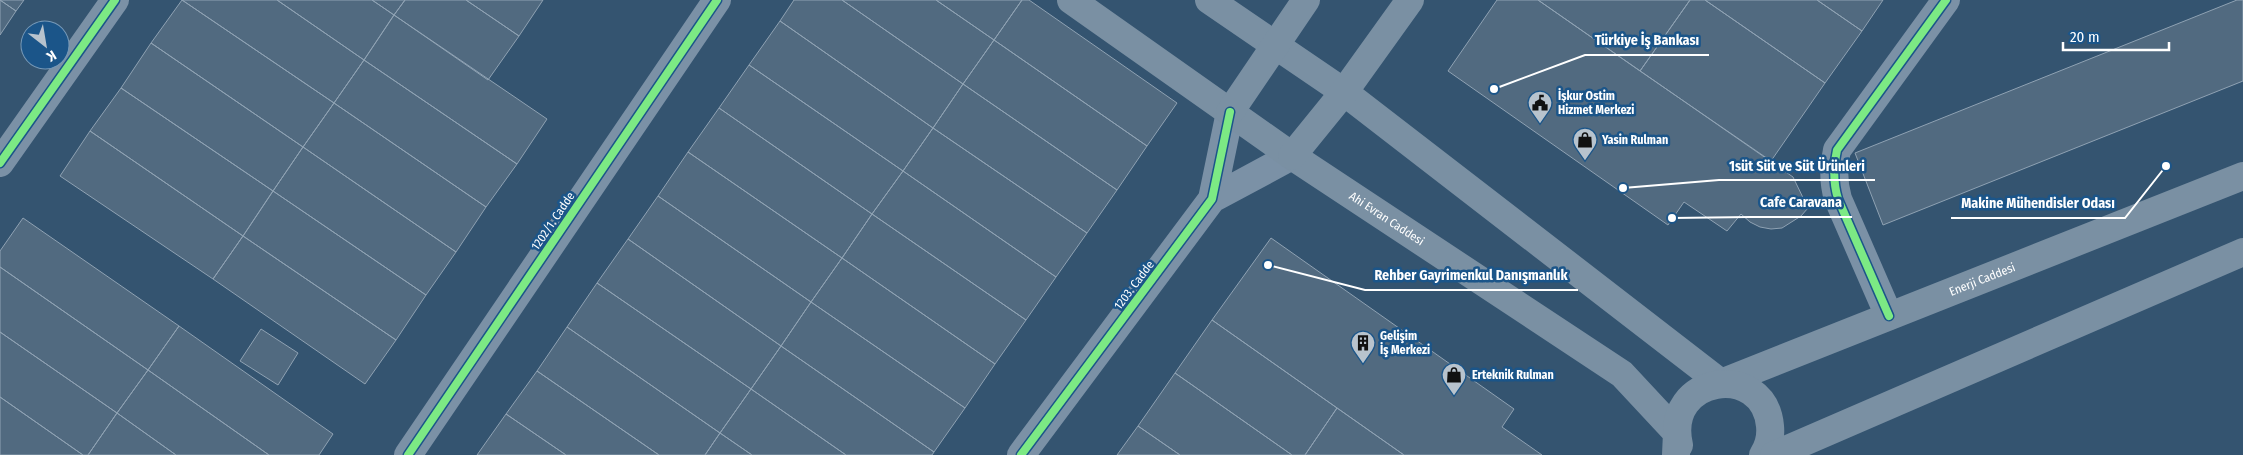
<svg xmlns="http://www.w3.org/2000/svg" width="2243" height="455" viewBox="0 0 2243 455" font-family="'Fira Sans Condensed',sans-serif">
  <style>
    .building { fill: #516a80; stroke: #8fa2b3 }
    .lines { fill: none; stroke-linecap: round; stroke-linejoin: round }
    .minor { stroke: #7b91a6; stroke-width: 28 }
    .major { stroke: #7a90a3; stroke-width: 28 }
    .cycleway-casing { stroke: #1b5589; stroke-width: 11 }
    .cycleway { stroke: #7ce984; stroke-width: 8 }
    .labels { text-anchor: middle; dominant-baseline: central; stroke-width: 5; stroke-linejoin: round; paint-order: stroke }
    .poi-label { font-size: 12px; font-weight: bold; fill: #fff; stroke: #1b5589; text-anchor: start }
    .street-label { font-size: 12px; fill: #fff; stroke: #1b5589 }
    .leader { fill: none; stroke: #fff; stroke-width: 2 }
    .callout-dot { fill: #fff; stroke: #1b5589; stroke-width: 2 }
    .callout-label { font-size: 14px; text-anchor: middle; font-weight: bold; fill: #fff; stroke: #1b5589; stroke-width: 5; stroke-linejoin: round; paint-order: stroke }
  </style>
  <rect width="100%" height="100%" fill="#345470"/>
  <path class="building" d="M 0,0 L 24,0 L 16,11 Z
    M 0,0 L 16,11 L 0,35 Z
    M 182,0 L 334,103 L 303,147 L 151,43 Z
    M 182,0 L 277,0 L 364,60 L 334,103 Z
    M 277,0 L 372,0 L 394,15 L 364,60 Z
    M 372,0 L 405,0 L 394,15 Z
    M 405,0 L 466,0 L 519,36 L 488,80 L 394,15 Z
    M 466,0 L 543,0 L 519,36 Z
    M 794,0 L 842,0 L 963,84 L 933,128 L 780,21 Z
    M 842,0 L 936,0 L 994,40 L 963,84 Z
    M 936,0 L 1022,0 L 994,40 Z
    M 1022,0 L 1029,0 L 1177,103 L 1147,146 L 994,40 Z
    M 1497,0 L 1538,0 L 1793,177 L 1808,208 L 1801,216 L 1782,228 L 1771,229 L 1760,227 L 1750,222 L 1741,214 L 1727,231 L 1684,202 L 1668,225 L 1448,71 Z
    M 1538,0 L 1690,0 L 1640,71 Z
    M 1690,0 L 1705,0 L 1825,83 L 1771,161 L 1640,71 Z
    M 1705,0 L 1817,0 L 1862,31 L 1825,83 Z
    M 1817,0 L 1883,0 L 1862,31 Z
    M 2237,0 L 2243,0 L 2243,81 L 1883,225 L 1855,153 Z
    M 394,15 L 547,119 L 517,164 L 364,60 Z
    M 780,21 L 933,128 L 903,171 L 749,65 Z
    M 994,40 L 1147,146 L 1117,190 L 963,84 Z
    M 151,43 L 303,147 L 273,191 L 121,88 Z
    M 364,60 L 517,164 L 486,207 L 334,103 Z
    M 749,65 L 903,171 L 872,214 L 719,108 Z
    M 963,84 L 1117,190 L 1087,233 L 933,128 Z
    M 121,88 L 273,191 L 243,236 L 90,131 Z
    M 334,103 L 486,207 L 456,252 L 303,147 Z
    M 719,108 L 872,214 L 842,258 L 688,152 Z
    M 933,128 L 1087,233 L 1056,277 L 903,171 Z
    M 90,131 L 243,236 L 213,279 L 60,176 Z
    M 303,147 L 456,252 L 426,295 L 273,191 Z
    M 688,152 L 842,258 L 811,302 L 658,196 Z
    M 903,171 L 1056,277 L 1026,320 L 872,214 Z
    M 273,191 L 426,295 L 396,340 L 243,236 Z
    M 658,196 L 811,302 L 781,346 L 628,239 Z
    M 872,214 L 1026,320 L 995,364 L 842,258 Z
    M 23,218 L 179,326 L 148,370 L 0,267 L 0,251 Z
    M 243,236 L 396,340 L 365,384 L 213,279 Z
    M 1271,238 L 1514,409 L 1502,427 L 1542,455 L 1404,455 L 1212,320 Z
    M 628,239 L 781,346 L 751,389 L 597,283 Z
    M 842,258 L 995,364 L 965,408 L 811,302 Z
    M 0,267 L 148,370 L 117,413 L 0,332 Z
    M 597,283 L 751,389 L 720,433 L 567,327 Z
    M 811,302 L 965,408 L 934,452 L 781,346 Z
    M 1212,320 L 1337,408 L 1305,455 L 1292,455 L 1175,373 Z
    M 179,326 L 333,434 L 319,455 L 269,455 L 148,370 Z
    M 567,327 L 720,433 L 705,455 L 659,455 L 537,371 Z
    M 261,329 L 298,353 L 278,385 L 240,361 Z
    M 0,332 L 117,413 L 88,455 L 83,455 L 0,397 Z
    M 781,346 L 934,452 L 932,455 L 846,455 L 751,389 Z
    M 148,370 L 269,455 L 176,455 L 117,413 Z
    M 537,371 L 659,455 L 566,455 L 506,414 Z
    M 1175,373 L 1292,455 L 1180,455 L 1138,426 Z
    M 751,389 L 846,455 L 752,455 L 720,433 Z
    M 0,397 L 83,455 L 0,455 Z
    M 1337,408 L 1404,455 L 1305,455 Z
    M 117,413 L 176,455 L 88,455 Z
    M 506,414 L 566,455 L 477,455 Z
    M 1138,426 L 1180,455 L 1117,455 Z
    M 720,433 L 752,455 L 705,455 Z"/>
  <g class="lines">
    <path class="minor" d="M 0,163 L 115,0
      M 1212,199 L 1292,156
      M 1889,316 L 1838,199 C 1833,182 1833,167 1837,150 L 1946,0
      M 408,455 L 717,0
      M 1021,455 L 1212,199 L 1230,112"/>
    <g class="major">
      <path id="s1" d="M 1071,0 L 1292,156 L 1622,374 L 1677,433 L 1676,455"/>
      <path d="M 1209,0 L 1344,92 L 1721,383"/>
      <path d="M 1230,112 L 1306,0"/>
      <path d="M 1292,156 L 1344,92 L 1410,0"/>
      <path id="s2" d="M 1721,383 L 2243,176"/>
      <path d="M 1679,445 C 1663,375 1764,361 1770,426 C 1771,436 1769,446 1763,455"/>
      <path d="M 1774,455 L 2243,252"/>
    </g>
    <defs>
      <path id="cycleway" d="M 0,163 L 115,0
        M 1889,316 L 1838,199 C 1833,182 1833,167 1837,150 L 1946,0
        M 408,455 L 717,0
        M 1021,455 L 1212,199 L 1230,112"/>
    </defs>
    <use href="#cycleway" class="cycleway-casing"/>
    <use href="#cycleway" class="cycleway"/>
  </g>
  <defs>
    <symbol id="civic-pin" viewBox="-11 -11 22 30"><path d="M0 17L-7.5 6A9.5 9.5 0 1 1 7.5 6Z" fill="#b8c3cd" stroke="#1b5589"/><path d="M-.6-6.5H3V-4.5H.6V-3L4-1V1h2V6H-6V1h2V-1L-.6-3ZM-1.2 2.5V6h2.4V2.5Z" fill="#111"/></symbol>
    <symbol id="shop-pin" viewBox="-11 -11 22 30"><path d="M0 17L-7.5 6A9.5 9.5 0 1 1 7.5 6Z" fill="#b8c3cd" stroke="#1b5589"/><path d="M-5-2.5h2.3a2.7 3.5 0 0 1 5.4 0H5L5.5 6h-11ZM-1.5-2.5h3a1.5 2.3 0 0 0-3 0Z" fill="#111"/></symbol>
    <symbol id="building-pin" viewBox="-11 -11 22 30"><path d="M0 17L-7.5 6A9.5 9.5 0 1 1 7.5 6Z" fill="#b8c3cd" stroke="#1b5589"/><path d="M-4-6H4V6H1V3H-1V6H-4ZM-2.5-4.3h1.7v1.8h-1.7ZM.8-4.3h1.7v1.8H.8ZM-2.5-1h1.7V.8h-1.7ZM.8-1h1.7V.8H.8Z" fill="#111"/></symbol>
  </defs>
  <g fill-rule="evenodd">
    <use href="#civic-pin" x="1526" y="89" width="28" height="38"/>
    <use href="#shop-pin" x="1571" y="126" width="28" height="38"/>
    <use href="#building-pin" x="1349" y="329" width="28" height="38"/>
    <use href="#shop-pin" x="1440" y="361" width="28" height="38"/>
  </g>
  <g class="labels">
    <g class="poi-label">
      <text x="1558" y="96">İşkur Ostim<tspan x="1558" dy="14">Hizmet Merkezi</tspan></text>
      <text x="1602" y="140">Yasin Rulman</text>
      <text x="1380" y="336">Gelişim<tspan x="1380" dy="14">İş Merkezi</tspan></text>
      <text x="1472" y="375">Erteknik Rulman</text>
    </g>
    <g class="street-label">
      <text stroke="none"><textPath href="#s1" startOffset="384">Ahi Evran Caddesi</textPath></text>
      <text transform="translate(553 221) rotate(-56)">1202/1. Cadde</text>
      <text stroke="none"><textPath href="#s2" startOffset="281">Enerji Caddesi</textPath></text>
      <text transform="translate(1134 285) rotate(-53)">1203. Cadde</text>
    </g>
  </g>
  <path class="leader" d="M1494 89L1585 55H1709M1623 188L1719 180H1875M1672 218L1750 217H1852M2166 166L2125 218H1951M1268 265L1365 290H1578"/>
  <g class="callout-dot">
    <circle cx="1494" cy="89" r="5"/>
    <circle cx="1623" cy="188" r="5"/>
    <circle cx="1672" cy="218" r="5"/>
    <circle cx="2166" cy="166" r="5"/>
    <circle cx="1268" cy="265" r="5"/>
  </g>
  <g class="callout-label">
    <text x="1647" y="45">Türkiye İş Bankası</text>
    <text x="1797" y="171">1süt Süt ve Süt Ürünleri</text>
    <text x="1801" y="207">Cafe Caravana</text>
    <text x="2038" y="208">Makine Mühendisler Odası</text>
    <text x="1471" y="280">Rehber Gayrimenkul Danışmanlık</text>
  </g>
  <g transform="translate(45 45) rotate(149)"><circle r="24" fill="#1b5589" stroke="#7699b8"/>
  <path d="M0-4L9 19L0 12L-9 19Z" fill="#b8c3cd"/>
  <text y="-8" font-size="14" font-weight="bold" text-anchor="middle" fill="#ffffff">K</text>
  </g>
  <path d="M2063 42v8h106v-8" fill="none" stroke="#ffffff" stroke-width="2.5"/>
  <text x="2070" y="42" font-size="15" fill="#ffffff" stroke="#1b5589" stroke-width="4" paint-order="stroke">20 m</text>
</svg>
